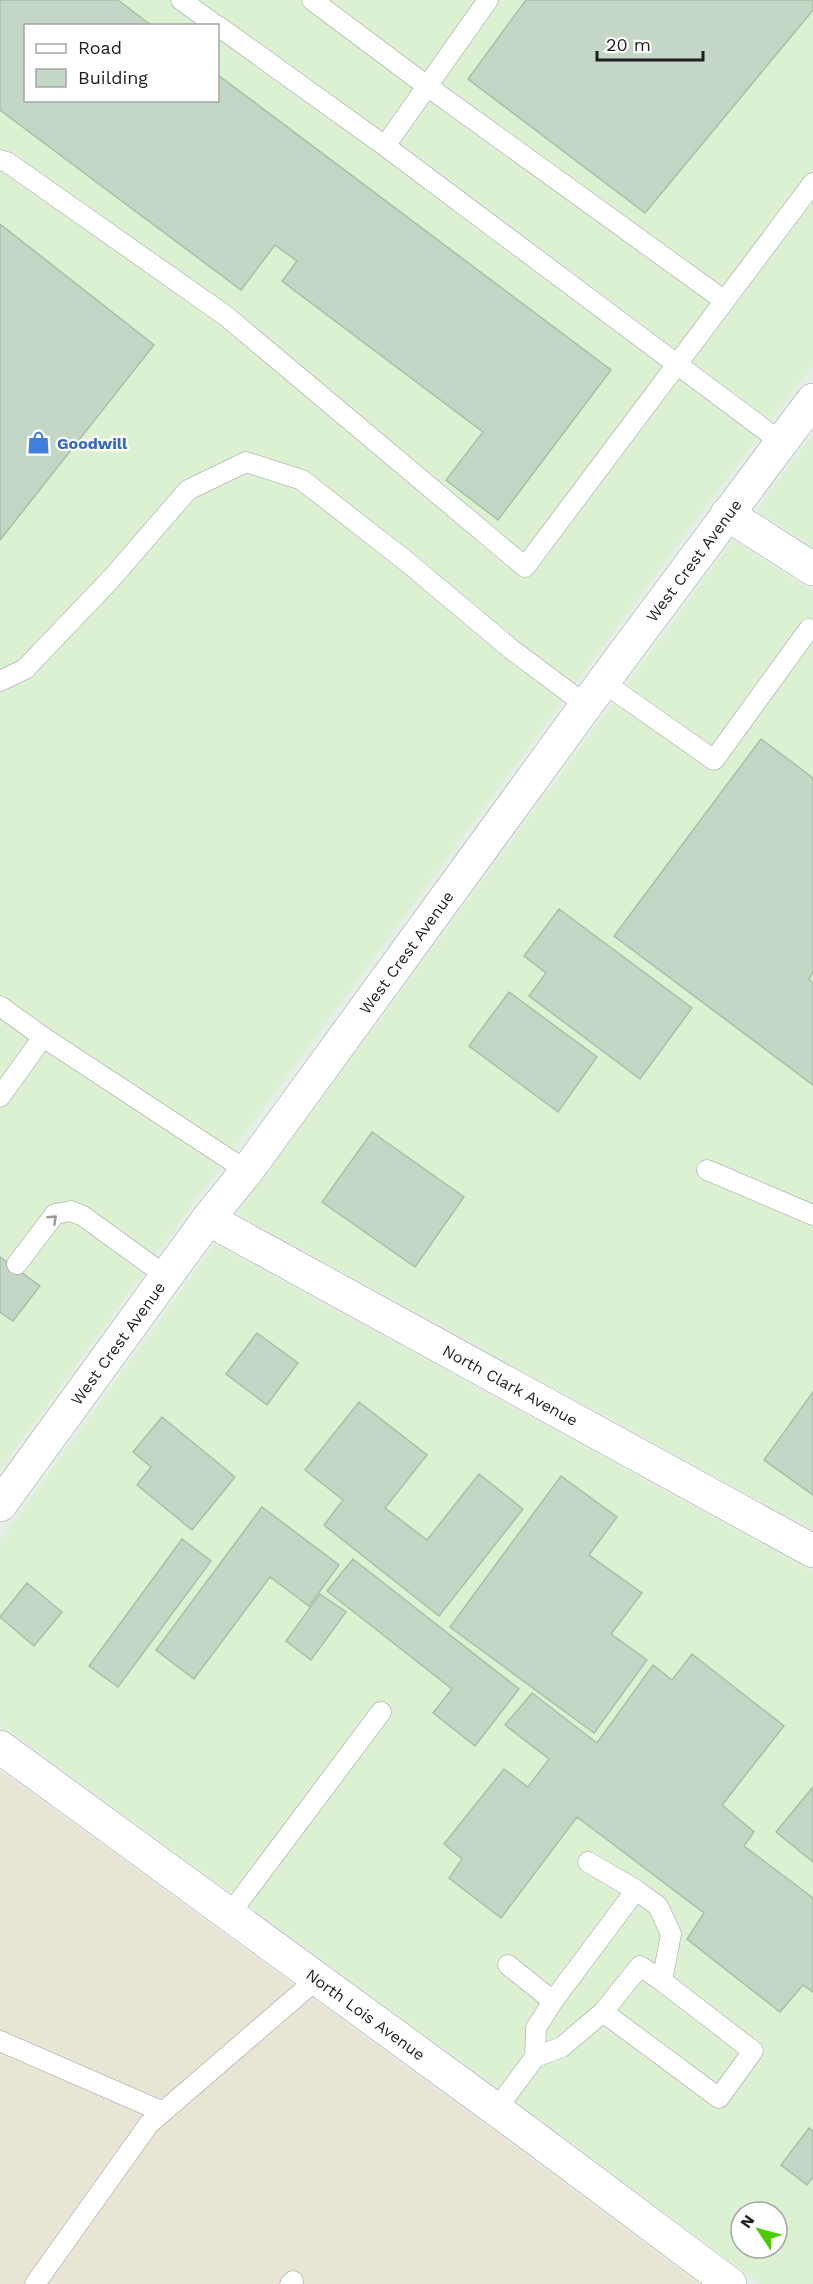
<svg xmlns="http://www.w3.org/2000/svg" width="813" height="2284" viewBox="0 0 813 2284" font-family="'Work Sans',sans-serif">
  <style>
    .commercial { fill: #dcf0d2; fill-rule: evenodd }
    .industrial { fill: #e8e5d5 }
    .building { fill: #c4d6c5; stroke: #a6c1a8; stroke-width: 1.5 }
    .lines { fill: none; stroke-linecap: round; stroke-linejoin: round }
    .service-casing { stroke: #9f9f9f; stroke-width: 21 }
    .minor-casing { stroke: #9f9f9f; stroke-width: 34 }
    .tertiary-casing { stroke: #9f9f9f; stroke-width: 34 }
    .service { stroke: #fff; stroke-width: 20 }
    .minor { stroke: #fff; stroke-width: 33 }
    .tertiary { stroke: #fff; stroke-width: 33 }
    .oneway { stroke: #9a9a9a }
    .labels { text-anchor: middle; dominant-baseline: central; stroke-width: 4.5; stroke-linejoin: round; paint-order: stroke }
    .shop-label { font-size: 16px; font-weight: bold; fill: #366cbe; stroke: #fff; text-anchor: start }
    .street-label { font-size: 16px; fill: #1e1e1e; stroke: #fff }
  </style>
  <rect width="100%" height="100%" fill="#e4efe7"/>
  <path class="commercial" d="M 0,0 L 813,0 L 813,365 L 720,488 L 719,488 L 200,1194 L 198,1193 L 190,1208 L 0,1470 ZM 26,26 L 218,26 L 218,100 L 26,100 Z
    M 813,434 L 813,547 L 756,511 Z
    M 733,540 L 813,591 L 813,1530 L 237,1214 Z
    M 215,1244 L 813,1572 L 813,2284 L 760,2284 L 537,2117 L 0,1724 L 0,1541 ZM 741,2212 L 777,2212 L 777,2248 L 741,2248 Z"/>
  <path class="industrial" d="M 0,1770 L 516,2147 L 699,2284 L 0,2284 Z"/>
  <path class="building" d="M 0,0 L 118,0 L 152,26 L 26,26 L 26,100 L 218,100 L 218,75 L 611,370 L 498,520 L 446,480 L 483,432 L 282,281 L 297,261 L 275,245 L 241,290 L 0,110 Z
    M 526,0 L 813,0 L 813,10 L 645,213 L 468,79 Z
    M 0,224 L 154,345 L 0,540 Z
    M 761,739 L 813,778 L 813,973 L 809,979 L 813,983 L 813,1085 L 614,936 Z
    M 559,909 L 692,1008 L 640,1079 L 529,996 L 546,973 L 524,956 Z
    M 509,992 L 597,1057 L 558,1112 L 469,1046 Z
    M 372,1132 L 464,1197 L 415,1267 L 322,1202 Z
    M 0,1257 L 40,1286 L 13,1321 L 0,1312 Z
    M 257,1333 L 298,1363 L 267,1405 L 226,1374 Z
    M 813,1392 L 813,1495 L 764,1460 Z
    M 359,1402 L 427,1455 L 385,1508 L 427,1540 L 479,1474 L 523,1509 L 439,1616 L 324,1525 L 343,1500 L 305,1470 Z
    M 162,1417 L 235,1477 L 192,1530 L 137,1485 L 151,1467 L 133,1452 Z
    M 561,1476 L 617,1517 L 589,1555 L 642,1593 L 611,1634 L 647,1660 L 594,1733 L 450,1627 Z
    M 262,1507 L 339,1565 L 309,1606 L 270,1577 L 194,1679 L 156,1650 Z
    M 182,1539 L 211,1561 L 118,1687 L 89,1666 Z
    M 353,1559 L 519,1689 L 475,1746 L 433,1713 L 452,1689 L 327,1591 Z
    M 27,1583 L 62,1612 L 34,1646 L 0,1617 Z
    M 320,1594 L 346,1612 L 311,1660 L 286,1641 Z
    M 692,1654 L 784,1726 L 722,1805 L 754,1832 L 744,1846 L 813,1898 L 813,1992 L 803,1985 L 780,2012 L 687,1939 L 704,1913 L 577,1817 L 501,1918 L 449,1878 L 462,1859 L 444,1844 L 504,1769 L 528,1787 L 549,1759 L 505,1725 L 532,1693 L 597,1743 L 653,1665 L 672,1680 Z
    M 813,1787 L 813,1862 L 776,1832 Z
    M 809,2128 L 813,2131 L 813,2177 L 807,2185 L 781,2165 Z"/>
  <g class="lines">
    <defs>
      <path id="service" d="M 181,0 L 217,26
        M 312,0 L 427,86 L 725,301
        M 218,26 L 385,146 L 488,0
        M 385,146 L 781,442
        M 0,160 L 7,162 L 226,316 L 525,567 L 813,183
        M 0,681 L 25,669 L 111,579 L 188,490 L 246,462 L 302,480 L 406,561 L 511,649 L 586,705
        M 603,682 L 714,760 L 809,629
        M 0,1006 L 43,1037 L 247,1171
        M 0,1097 L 43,1037
        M 707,1170 L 813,1215
        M 17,1264 L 55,1214 L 71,1211 L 83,1216 L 166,1276
        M 588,1862 L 636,1890
        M 229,1915 L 381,1712
        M 508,1965 L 553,2001
        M 0,2041 L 163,2112
        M 535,2057 L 536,2028 L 553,2001 L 636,1890 L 658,1906 L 671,1934 L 662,1981
        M 496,2110 L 535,2057 L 562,2047 L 603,2012 L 640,1966 L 662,1981 L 753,2051 L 719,2098 L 603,2012
        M 35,2284 L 149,2124 L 317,1979
        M 290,2284 L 293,2281"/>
      <g id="minor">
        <path d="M 727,514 L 813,569"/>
        <path id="s1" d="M 208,1219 L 813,1551"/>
        <path id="s2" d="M 0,1505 L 208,1219 L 247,1171 L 603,682 L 813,400"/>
      </g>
      <g id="tertiary">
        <path id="s3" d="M 0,1747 L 527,2132 L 730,2284"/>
      </g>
    </defs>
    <use href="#service" class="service-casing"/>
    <use href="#minor" class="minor-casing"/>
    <use href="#tertiary" class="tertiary-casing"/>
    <use href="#service" class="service"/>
    <use href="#minor" class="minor"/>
    <use href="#tertiary" class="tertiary"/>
  </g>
  <defs><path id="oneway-chevron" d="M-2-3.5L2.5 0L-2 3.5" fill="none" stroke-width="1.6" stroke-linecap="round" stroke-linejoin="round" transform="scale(1.5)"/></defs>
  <use class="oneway" href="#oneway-chevron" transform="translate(53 1219) rotate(-43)"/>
  <defs>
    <symbol id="shop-bare" viewBox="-9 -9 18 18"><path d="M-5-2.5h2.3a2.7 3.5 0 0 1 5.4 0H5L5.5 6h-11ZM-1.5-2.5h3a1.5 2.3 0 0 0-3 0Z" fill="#3f7fe0" stroke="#fff" stroke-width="2.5" paint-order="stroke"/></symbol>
  </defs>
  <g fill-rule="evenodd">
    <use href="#shop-bare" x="22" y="426" width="33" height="33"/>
  </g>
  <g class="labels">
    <g class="shop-label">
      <text x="57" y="443">Goodwill</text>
    </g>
    <g class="street-label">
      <text stroke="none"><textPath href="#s2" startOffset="1172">West Crest Avenue</textPath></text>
      <text stroke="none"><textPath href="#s2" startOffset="686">West Crest Avenue</textPath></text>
      <text stroke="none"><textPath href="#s2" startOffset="200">West Crest Avenue</textPath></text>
      <text stroke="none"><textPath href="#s1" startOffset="345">North Clark Avenue</textPath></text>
      <text stroke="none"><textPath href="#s3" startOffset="453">North Lois Avenue</textPath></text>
    </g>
  </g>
  <rect x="24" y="24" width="195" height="78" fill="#ffffff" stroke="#a5a5a5" stroke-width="1.5"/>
  <rect x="36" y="44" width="30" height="9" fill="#ffffff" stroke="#a5a5a5" stroke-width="1.5"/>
  <text x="78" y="54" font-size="18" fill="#1e1e1e">Road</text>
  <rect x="36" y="69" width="30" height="18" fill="#c4d6c5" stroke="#a5a5a5" stroke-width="1.5"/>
  <text x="78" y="84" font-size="18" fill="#1e1e1e">Building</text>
  <g transform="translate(759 2230) rotate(306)"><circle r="28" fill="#ffffff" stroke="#a5a5a5" stroke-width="1.5"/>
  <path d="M0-4.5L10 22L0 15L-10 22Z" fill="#49cc00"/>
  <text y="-9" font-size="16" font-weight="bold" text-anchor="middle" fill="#1e1e1e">N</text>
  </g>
  <path d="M597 51v9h106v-9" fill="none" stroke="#1e1e1e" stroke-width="3"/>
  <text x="606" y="51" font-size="18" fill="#1e1e1e" stroke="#ffffff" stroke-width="4.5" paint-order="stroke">20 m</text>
</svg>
